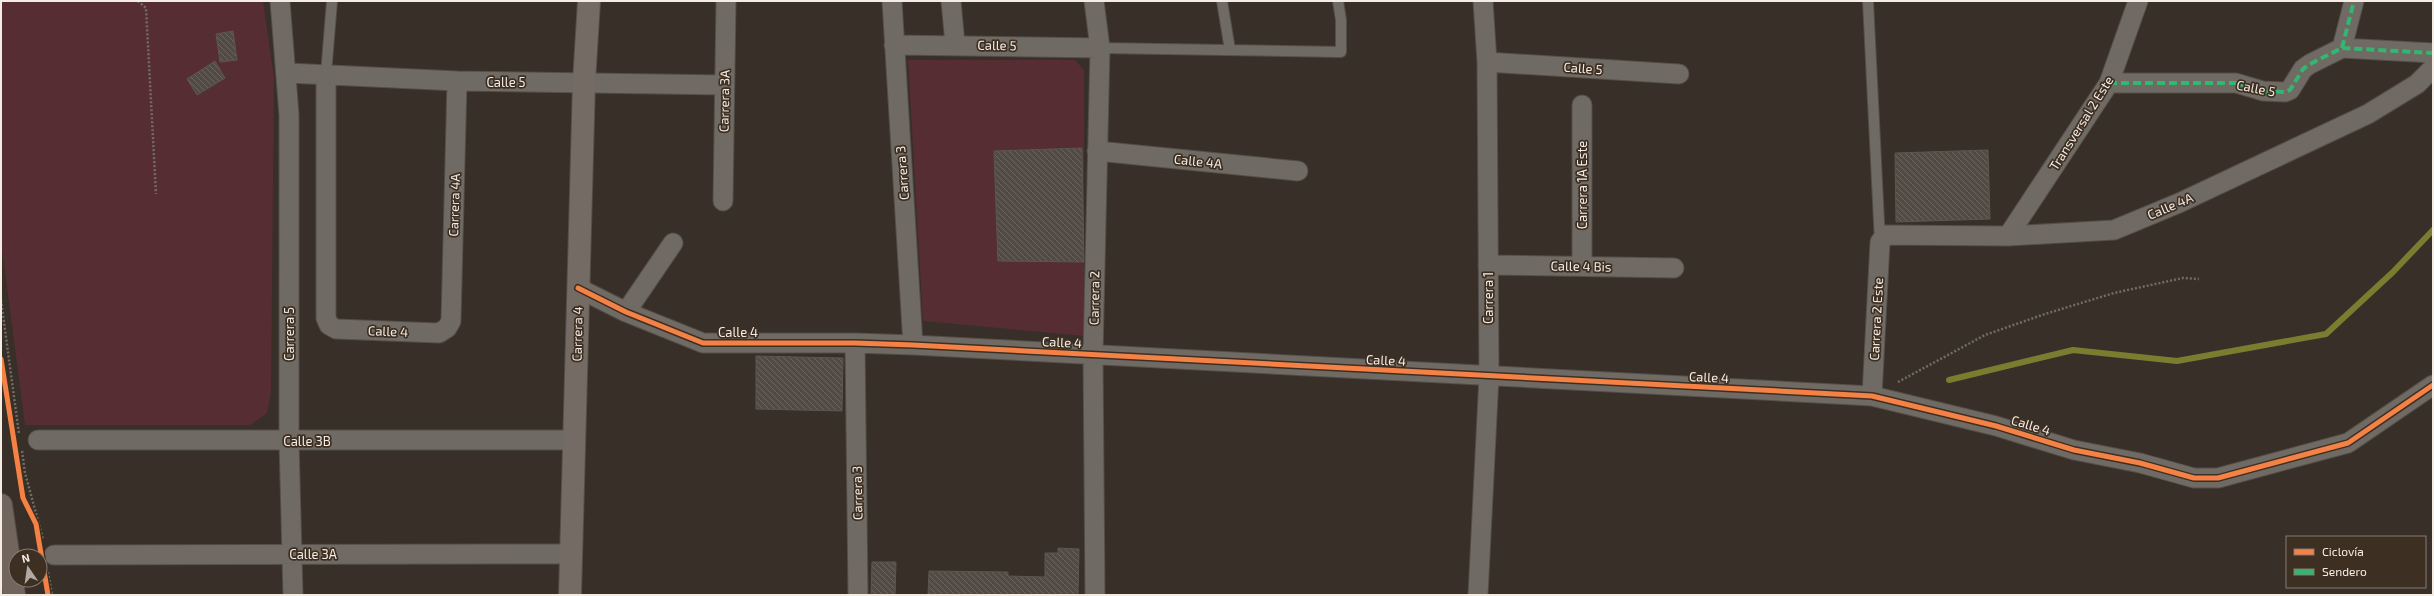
<svg xmlns="http://www.w3.org/2000/svg" width="2434" height="596" viewBox="0 0 2434 596" font-family="'Exo 2',sans-serif">
  <style>
    .park { fill: #562d32 }
    .lines { fill: none; stroke-linecap: round; stroke-linejoin: round }
    .stream { stroke: #7a7d30; stroke-width: 6 }
    .building { fill: url(#building-back-hatch); stroke: #5c5650 }
    .lane-casing { stroke: #554e48; stroke-width: 12 }
    .street-casing { stroke: #554e48; stroke-width: 21 }
    .secondary-casing { stroke: #554e48; stroke-width: 24 }
    .primary-casing { stroke: #554e48; stroke-width: 24 }
    .path { stroke: #726c67; stroke-width: 2.5; stroke-dasharray: 2 2; stroke-linecap: butt }
    .lane { stroke: #706a64; stroke-width: 10 }
    .street { stroke: #706a64; stroke-width: 19 }
    .secondary { stroke: #756b65; stroke-width: 22 }
    .primary { stroke: #71655d; stroke-width: 22 }
    .quiet { stroke: #33b770; stroke-width: 4; stroke-dasharray: 8 4; stroke-linecap: butt }
    .cycleway-casing { stroke: #3d2f22; stroke-width: 8 }
    .cycleway { stroke: #f48246; stroke-width: 5 }
    .labels { text-anchor: middle; dominant-baseline: central; stroke-width: 3.5; stroke-linejoin: round; paint-order: stroke }
    .street-label { font-size: 13px; fill: #f5ece4; stroke: #3d2f22 }
  </style>
  <defs>
    <pattern id="building-back-hatch" width="6" height="6" patternUnits="userSpaceOnUse"><rect width="6" height="6" fill="#524b44"/><path d="M-1 5l2 2M0 0l6 6M5-1l2 2" fill="none" stroke="#6c655f"/></pattern>
  </defs>
  <rect width="100%" height="100%" fill="#372f28"/>
  <path class="park" d="M 1,1 L 263,1 L 274,78 L 271,392 L 267,413 L 250,425 L 25,425 L 1,242 Z
    M 908,60 L 1075,60 L 1084,70 L 1084,336 L 923,321 Z"/>
  <g class="lines">
    <path class="stream" d="M 1949,380 L 2073,350 L 2177,361 L 2326,334 L 2393,272 L 2433,230"/>
  </g>
  <path class="building" d="M 233,31 L 237,60 L 220,62 L 216,34 Z
    M 215,61 L 225,78 L 197,95 L 187,79 Z
    M 1082,148 L 1084,262 L 998,261 L 994,151 Z
    M 1988,150 L 1990,219 L 1896,222 L 1895,153 Z
    M 756,356 L 843,358 L 842,411 L 756,409 Z
    M 1058,548 L 1079,549 L 1078,595 L 928,595 L 929,571 L 1008,572 L 1008,576 L 1045,577 L 1045,553 L 1058,553 Z
    M 872,562 L 896,562 L 895,595 L 871,595 Z"/>
  <g class="lines">
    <defs>
      <path id="lane" d="M 1222,1 L 1230,50
        M 1868,1 L 1880,242
        M 1100,48 L 1341,52 L 1341,20 L 1338,1
        M 326,74 L 332,1"/>
      <path id="street" d="M 280,1 L 289,115 L 289,441 L 293,595
        M 892,1 L 913,345
        M 951,1 L 955,44
        M 1094,1 L 1100,48 L 1093,355 L 1095,595
        M 894,45 L 1100,48
        M 2342,48 L 2354,1
        M 1487,62 L 1679,74
        M 288,73 L 457,81 L 724,85
        M 326,74 L 326,318 L 329,325 L 336,329 L 439,333 L 447,328 L 451,321 L 457,81
        M 2109,83 L 2236,83 L 2263,91 L 2285,92 L 2290,90 L 2303,69 L 2310,64 L 2342,48 L 2433,53
        M 1097,151 L 1298,171
        M 723,201 L 726,1
        M 2008,236 L 2109,83 L 2138,1
        M 1488,265 L 1674,268
        M 1582,266 L 1582,105
        M 578,288 L 626,312 L 703,343 L 855,343 L 913,345 L 1872,396 L 1996,426 L 2074,450 L 2140,463 L 2194,478 L 2218,478 L 2348,443 L 2433,385
        M 626,312 L 673,243
        M 855,343 L 858,595
        M 1872,396 L 1880,242 L 1886,235 L 2008,236 L 2114,230 L 2179,203 L 2368,114 L 2417,84 L 2433,68
        M 38,440 L 575,440
        M 54,555 L 571,554
        M 1478,595 L 1489,376 L 1487,62 L 1483,1"/>
      <path id="secondary" d="M 570,595 L 584,82 L 589,1"/>
      <path id="primary" d="M 1,505 L 14,595"/>
    </defs>
    <use href="#lane" class="lane-casing"/>
    <use href="#street" class="street-casing"/>
    <use href="#secondary" class="secondary-casing"/>
    <use href="#primary" class="primary-casing"/>
    <path class="path" d="M 138,1 L 146,8 L 156,194
      M 1,300 L 19,434
      M 1898,382 L 1985,335 L 2045,314 L 2114,293 L 2183,278 L 2199,279
      M 22,451 L 25,473 L 43,539
      M 48,572 L 52,595"/>
    <use href="#lane" class="lane"/>
    <use href="#street" class="street"/>
    <use href="#secondary" class="secondary"/>
    <use href="#primary" class="primary"/>
    <path class="quiet" d="M 2342,48 L 2354,1
      M 2109,83 L 2236,83 L 2263,91 L 2285,92 L 2290,90 L 2303,69 L 2310,64 L 2342,48 L 2433,53"/>
    <defs>
      <path id="cycleway" d="M 578,288 L 626,312 L 703,343 L 855,343 L 913,345 L 1872,396 L 1996,426 L 2074,450 L 2140,463 L 2194,478 L 2218,478 L 2348,443 L 2433,385
        M 1,359 L 23,498 L 36,524 L 48,595"/>
    </defs>
    <use href="#cycleway" class="cycleway-casing"/>
    <use href="#cycleway" class="cycleway"/>
  </g>
  <g class="labels">
    <g class="street-label">
      <text transform="translate(997 45) rotate(1)">Calle 5</text>
      <text transform="translate(1583 68) rotate(4)">Calle 5</text>
      <text x="506" y="82">Calle 5</text>
      <text transform="translate(2256 88) rotate(11)">Calle 5</text>
      <text transform="translate(724 101) rotate(-89)">Carrera 3A</text>
      <text transform="translate(2081 123) rotate(-58)">Transversal 2 Este</text>
      <text transform="translate(1198 161) rotate(6)">Calle 4A</text>
      <text transform="translate(902 173) rotate(-94)">Carrera 3</text>
      <text transform="translate(1582 185) rotate(-90)">Carrera 1A Este</text>
      <text transform="translate(454 205) rotate(-88)">Carrera 4A</text>
      <text transform="translate(2170 206) rotate(-23)">Calle 4A</text>
      <text transform="translate(1581 266) rotate(1)">Calle 4 Bis</text>
      <text transform="translate(1094 298) rotate(-89)">Carrera 2</text>
      <text transform="translate(1488 298) rotate(-90)">Carrera 1</text>
      <text transform="translate(1876 319) rotate(-87)">Carrera 2 Este</text>
      <text transform="translate(388 331) rotate(2)">Calle 4</text>
      <text x="738" y="332">Calle 4</text>
      <text transform="translate(289 334) rotate(-90)">Carrera 5</text>
      <text transform="translate(577 334) rotate(-89)">Carrera 4</text>
      <text transform="translate(1062 342) rotate(3)">Calle 4</text>
      <text transform="translate(1386 360) rotate(3)">Calle 4</text>
      <text transform="translate(1709 377) rotate(3)">Calle 4</text>
      <text transform="translate(2031 425) rotate(17)">Calle 4</text>
      <text x="307" y="441">Calle 3B</text>
      <text transform="translate(857 493) rotate(-91)">Carrera 3</text>
      <text x="313" y="554">Calle 3A</text>
    </g>
  </g>
  <rect width="2434" height="596" fill="none" stroke="#f5ece4" stroke-width="4"/>
  <rect x="2286" y="536" width="140" height="52" fill="#3d2f22" stroke="#877b70"/>
  <rect x="2294" y="549" width="20" height="6" fill="#f48246" stroke="#877b70"/>
  <text x="2322" y="556" font-size="12" fill="#f5ece4">Ciclovía</text>
  <rect x="2294" y="569" width="20" height="6" fill="#33b770" stroke="#877b70"/>
  <text x="2322" y="576" font-size="12" fill="#f5ece4">Sendero</text>
  <g transform="translate(28 568) rotate(347)"><circle r="19" fill="#3d2f22" stroke="#877b70"/>
  <path d="M0-3L7 15L0 10L-7 15Z" fill="#b2aaa2"/>
  <text y="-6" font-size="11" font-weight="bold" text-anchor="middle" fill="#f5ece4">N</text>
  </g>
</svg>
